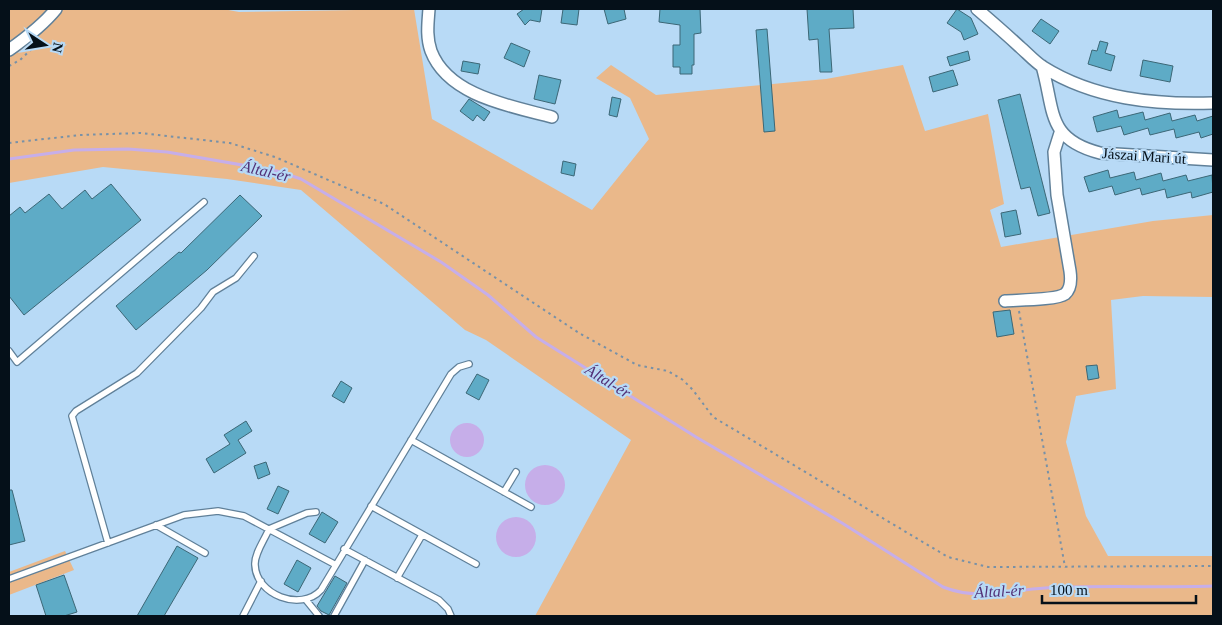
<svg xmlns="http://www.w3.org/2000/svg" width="1222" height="625" viewBox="0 0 1222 625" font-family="Georgia,serif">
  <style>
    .green { fill: #eab88a }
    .water { fill: #c6aee9 }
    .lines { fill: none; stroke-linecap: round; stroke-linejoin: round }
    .stream { stroke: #c6aee9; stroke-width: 3 }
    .building { fill: #5eabc6; stroke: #3c6776 }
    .service-casing { stroke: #608099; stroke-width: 8 }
    .minor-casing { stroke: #608099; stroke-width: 14 }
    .path { stroke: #7891a7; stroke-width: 2; stroke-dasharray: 2.5 4; stroke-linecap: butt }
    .service { stroke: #fff; stroke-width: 5.5 }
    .minor { stroke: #fff; stroke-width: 11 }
    .labels { text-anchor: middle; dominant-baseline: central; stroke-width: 4.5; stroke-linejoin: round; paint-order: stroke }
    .street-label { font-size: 15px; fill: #051019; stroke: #b8daf6 }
    .water-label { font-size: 16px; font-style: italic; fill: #523177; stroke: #b8daf6 }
  </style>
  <rect width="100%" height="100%" fill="#b8daf6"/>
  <path class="green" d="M 9,9 L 223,9 L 239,12 L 414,9 L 432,119 L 592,210 L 649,139 L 630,98 L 596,78 L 611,65 L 656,95 L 826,79 L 903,65 L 925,131 L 988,114 L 1004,204 L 990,210 L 1001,247 L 1153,221 L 1213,215 L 1213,297 L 1143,296 L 1111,300 L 1116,389 L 1076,396 L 1066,442 L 1086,516 L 1108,556 L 1213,556 L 1213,616 L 535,616 L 631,440 L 486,340 L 465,330 L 301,190 L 227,179 L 103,167 L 9,183 Z
    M 65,551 L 74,570 L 9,595 L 9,572 Z"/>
  <path class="water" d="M450 440a17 17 0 1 1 34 0a17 17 0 1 1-34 0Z
    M525 485a20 20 0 1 1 40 0a20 20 0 1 1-40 0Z
    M496 537a20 20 0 1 1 40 0a20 20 0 1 1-40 0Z"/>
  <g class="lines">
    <path class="stream" d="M 9,159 L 74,150 L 128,149 L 167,152 L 277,171 L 301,179 L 441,262 L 488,295 L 536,337 L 696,437 L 842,523 L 943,587 C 979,601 1008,590 1045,588 C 1101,585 1157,588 1213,586"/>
  </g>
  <path class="building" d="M 524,9 L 542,9 L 540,22 L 530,20 L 525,25 L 517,14 Z
    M 563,9 L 579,9 L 577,25 L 561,23 Z
    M 604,9 L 624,9 L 626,19 L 608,24 Z
    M 660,9 L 700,9 L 701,33 L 694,34 L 694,65 L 692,65 L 692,74 L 680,74 L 680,67 L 673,67 L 673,45 L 680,45 L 680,25 L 659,22 Z
    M 807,9 L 853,9 L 854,28 L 829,29 L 832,72 L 820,72 L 818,39 L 809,40 Z
    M 957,9 L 971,18 L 978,34 L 964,40 L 961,32 L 947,23 Z
    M 1041,19 L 1059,31 L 1050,44 L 1032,31 Z
    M 767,29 L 775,131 L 764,132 L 756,30 Z
    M 1100,41 L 1108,43 L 1105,53 L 1115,56 L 1111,71 L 1088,64 L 1092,50 L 1097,51 Z
    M 511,43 L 530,51 L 524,67 L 504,58 Z
    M 968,51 L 970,60 L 950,66 L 947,57 Z
    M 1143,60 L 1173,66 L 1170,82 L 1140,76 Z
    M 463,61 L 480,64 L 478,74 L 461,71 Z
    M 953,70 L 958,85 L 933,92 L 929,77 Z
    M 539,75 L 561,80 L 555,104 L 534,99 Z
    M 1020,94 L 1050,213 L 1038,216 L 1030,187 L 1021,189 L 998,100 Z
    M 612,97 L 621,99 L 617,117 L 609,115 Z
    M 469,99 L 490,112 L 484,121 L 477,115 L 473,121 L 460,111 Z
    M 1117,110 L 1119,118 L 1143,112 L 1145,120 L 1170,113 L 1172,121 L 1195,115 L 1197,121 L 1213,116 L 1213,134 L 1201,138 L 1199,132 L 1176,138 L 1174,129 L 1150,135 L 1148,128 L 1124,135 L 1121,126 L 1097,132 L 1093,117 Z
    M 563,161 L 576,164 L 574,176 L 561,173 Z
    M 1108,170 L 1110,178 L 1134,172 L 1136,180 L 1161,173 L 1163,181 L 1186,175 L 1188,181 L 1212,175 L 1213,192 L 1192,198 L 1191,192 L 1167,198 L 1165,189 L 1142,195 L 1140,188 L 1115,195 L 1112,186 L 1089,192 L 1084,177 Z
    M 111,184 L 141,220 L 24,315 L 9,296 L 9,216 L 20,207 L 25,213 L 49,194 L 62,209 L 85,190 L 92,199 Z
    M 240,195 L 262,216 L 207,270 L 136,330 L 116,306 L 179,252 L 181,253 Z
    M 1016,210 L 1021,234 L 1005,237 L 1001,213 Z
    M 1010,310 L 1014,334 L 997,337 L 993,312 Z
    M 1097,365 L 1099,378 L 1088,380 L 1086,366 Z
    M 477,374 L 489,380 L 479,400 L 466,393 Z
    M 341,381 L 352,388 L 344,403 L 332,396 Z
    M 246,421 L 252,431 L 238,440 L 246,453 L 214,473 L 206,459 L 230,444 L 224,435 Z
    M 266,462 L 270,474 L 258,479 L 254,466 Z
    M 278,486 L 289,491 L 278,514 L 267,509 Z
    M 9,490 L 12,490 L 25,541 L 9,545 Z
    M 322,512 L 338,522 L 325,543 L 309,534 Z
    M 177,546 L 198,558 L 164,616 L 137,616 Z
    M 297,560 L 311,568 L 298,592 L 284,584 Z
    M 64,575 L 77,612 L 64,616 L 46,616 L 36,585 Z
    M 335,576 L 347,583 L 329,615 L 321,611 L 317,606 Z"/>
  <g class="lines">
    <defs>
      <path id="service" d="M 9,351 L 17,362 L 204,202
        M 411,440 L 531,507
        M 504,492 L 516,472
        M 371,506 L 476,564
        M 316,512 L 307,513 L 269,529 C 265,539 254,554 255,565 C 256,595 301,612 321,590 L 451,374 L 459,367 L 469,364
        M 156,525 L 205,553
        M 108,543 L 72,416 L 76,411 L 137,373 L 201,308 L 213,292 L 236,278 L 254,256
        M 344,549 L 439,600 L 448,609 L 451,616
        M 397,578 L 422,535
        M 9,579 L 184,515 L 218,511 L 244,516 L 336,565
        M 306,600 L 319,616
        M 243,616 L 261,581
        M 334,616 L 365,560"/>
      <path id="minor" d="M 429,9 C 428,23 426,37 431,51 C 448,96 511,106 552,117
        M 977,9 C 991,21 1006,34 1020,47 C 1027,53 1035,62 1043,67 C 1094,99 1155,105 1213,103
        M 9,50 C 26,38 43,25 56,9
        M 1042,66 C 1055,111 1046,139 1100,153 L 1213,160
        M 1005,301 C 1016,300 1057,300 1065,294 C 1071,289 1071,278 1070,271 L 1057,195 L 1054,152 L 1060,133"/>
    </defs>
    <use href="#service" class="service-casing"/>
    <use href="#minor" class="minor-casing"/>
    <path class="path" d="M 9,66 L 20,60 L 39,42
      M 9,143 L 80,135 L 140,133 L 230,143 L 275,157 L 384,204 L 579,333 L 637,365 L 668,371 L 683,380 L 693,390 L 713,417 L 948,557 L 988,567 L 1213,566
      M 1019,311 L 1065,567"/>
    <use href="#service" class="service"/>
    <use href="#minor" class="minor"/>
  </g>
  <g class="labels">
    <g class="street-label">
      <text transform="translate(1144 156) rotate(4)">Jászai Mari út</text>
    </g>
    <g class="water-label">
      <text transform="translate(266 171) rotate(13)">Által-ér</text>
      <text transform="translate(608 381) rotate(32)">Által-ér</text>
      <text transform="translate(999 591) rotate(-3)">Által-ér</text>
    </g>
  </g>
  <rect width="1222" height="625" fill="none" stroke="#051019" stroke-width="20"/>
  <g transform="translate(45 45) rotate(102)" stroke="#b8daf6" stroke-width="4" paint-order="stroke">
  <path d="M0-4L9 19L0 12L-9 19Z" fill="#051019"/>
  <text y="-8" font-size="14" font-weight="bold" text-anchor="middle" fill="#051019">N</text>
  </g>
  <path d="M1042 595v8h154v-8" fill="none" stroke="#051019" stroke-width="2.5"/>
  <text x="1050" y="595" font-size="15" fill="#051019" stroke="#b8daf6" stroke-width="4" paint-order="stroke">100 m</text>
</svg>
